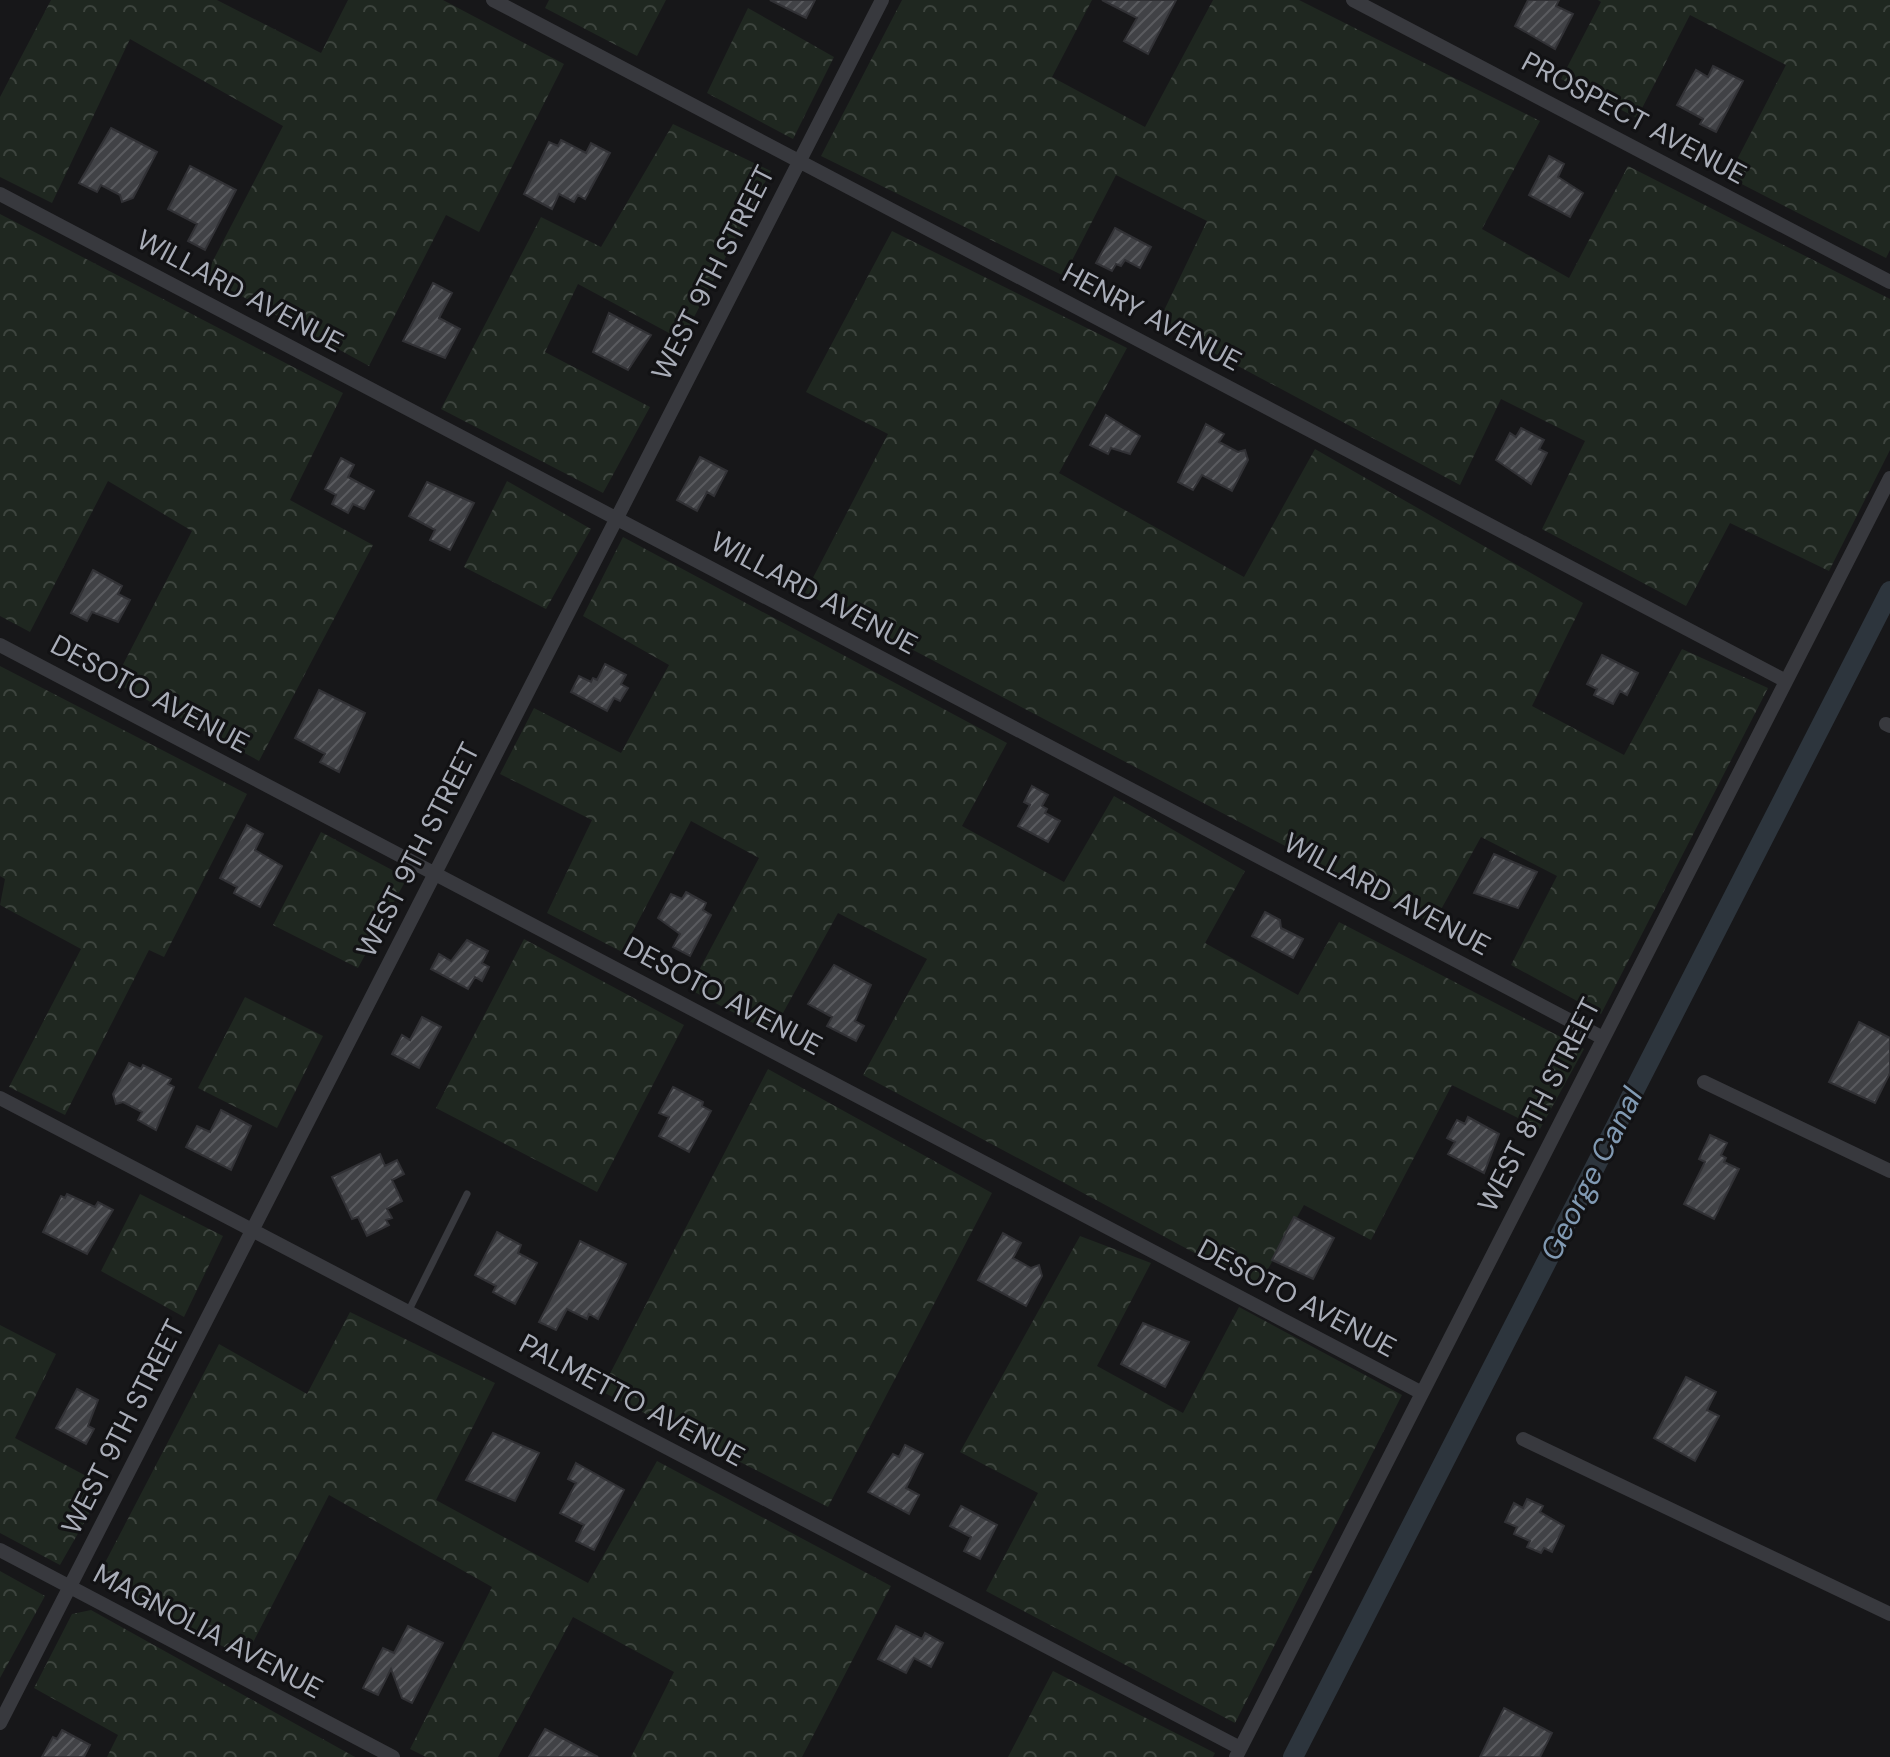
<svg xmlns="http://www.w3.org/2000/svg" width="1890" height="1757" viewBox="0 0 1890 1757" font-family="'DM Sans',sans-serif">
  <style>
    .forest { fill: url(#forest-crowns) }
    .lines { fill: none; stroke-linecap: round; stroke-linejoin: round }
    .canal { stroke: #2d353d; stroke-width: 20 }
    .building { fill: url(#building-hatch); stroke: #313135; stroke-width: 2 }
    .lane { stroke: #38393e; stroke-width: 7 }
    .street { stroke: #38393e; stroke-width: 14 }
    .labels { text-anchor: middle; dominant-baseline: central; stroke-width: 6; stroke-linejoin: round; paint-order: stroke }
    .street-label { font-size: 28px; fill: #a9adb8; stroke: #121214 }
    .water-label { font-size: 30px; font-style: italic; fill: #819ab3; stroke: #121214 }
  </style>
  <defs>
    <pattern id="forest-crowns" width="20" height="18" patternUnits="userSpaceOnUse" patternTransform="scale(2)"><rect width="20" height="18" fill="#1f2720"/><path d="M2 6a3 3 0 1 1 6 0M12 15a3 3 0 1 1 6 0" fill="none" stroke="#3d443e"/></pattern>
    <pattern id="building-hatch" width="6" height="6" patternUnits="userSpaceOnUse" patternTransform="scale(2)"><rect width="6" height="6" fill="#414246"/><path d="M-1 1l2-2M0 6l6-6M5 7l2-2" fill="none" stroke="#5a5b5f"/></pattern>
  </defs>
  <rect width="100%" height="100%" fill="#171719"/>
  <path class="forest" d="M 51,0 L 217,0 L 321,53 L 348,0 L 443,0 L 564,64 L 479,232 L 446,215 L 369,366 L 205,276 L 283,126 L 130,39 L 52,203 L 0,177 L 0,97 Z
    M 549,0 L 666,0 L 637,56 L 545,8 Z
    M 902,0 L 1092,0 L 1052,77 L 1145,127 L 1213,0 L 1299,0 L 1540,121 L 1482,229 L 1569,278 L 1628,166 L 1890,299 L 1890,450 L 1829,571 L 1730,523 L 1686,606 L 1542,529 L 1585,441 L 1501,399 L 1460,485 L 1158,323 L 1207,221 L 1116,175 L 1064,276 L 821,156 Z
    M 1598,0 L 1890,0 L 1890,250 L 1886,258 L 1728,177 L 1786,65 L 1690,15 L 1637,118 L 1561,79 L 1601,2 Z
    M 748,8 L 834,57 L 793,139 L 707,93 Z
    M 673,124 L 771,171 L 682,340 L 578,284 L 545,352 L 650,407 L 603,493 L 441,409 L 541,217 L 601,247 Z
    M 0,214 L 343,393 L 290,500 L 373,545 L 259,761 L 114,682 L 192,531 L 108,481 L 30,632 L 0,616 Z
    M 892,231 L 1127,348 L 1059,473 L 1244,577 L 1315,449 L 1583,603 L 1532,706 L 1624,755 L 1682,649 L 1768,688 L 1601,1014 L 1511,965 L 1557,876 L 1481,837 L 1433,924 L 805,593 L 888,434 L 806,392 Z
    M 507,481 L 591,529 L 546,609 L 464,567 Z
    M 623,537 L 1007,743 L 962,826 L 1064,882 L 1114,796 L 1245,871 L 1205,943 L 1298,995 L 1339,922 L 1584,1049 L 1540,1129 L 1452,1085 L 1371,1240 L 1304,1205 L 1258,1287 L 863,1075 L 927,959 L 838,913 L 772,1033 L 689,989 L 759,858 L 691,821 L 622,952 L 547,913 L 592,820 L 500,774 L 534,708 L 621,753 L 669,665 L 583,616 Z
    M 0,666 L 247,794 L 164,957 L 149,950 L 65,1115 L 9,1087 L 81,949 L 0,905 L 5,879 L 0,876 Z
    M 321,832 L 407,878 L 358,968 L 273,925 Z
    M 524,939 L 684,1025 L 597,1192 L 436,1108 Z
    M 245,997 L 323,1036 L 277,1128 L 198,1088 Z
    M 768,1069 L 992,1193 L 828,1507 L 601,1391 Z
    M 140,1194 L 223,1236 L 184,1317 L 101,1271 Z
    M 1080,1236 L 1151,1263 L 1097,1366 L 1183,1413 L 1239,1307 L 1402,1395 L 1235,1723 L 986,1591 L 1038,1493 L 960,1452 Z
    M 350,1312 L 495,1383 L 436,1500 L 588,1583 L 657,1461 L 891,1586 L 802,1757 L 631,1757 L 674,1672 L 573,1617 L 498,1757 L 426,1757 L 410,1749 L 492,1587 L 329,1495 L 245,1658 L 96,1580 L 219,1344 L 307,1394 Z
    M 0,1325 L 56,1354 L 15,1438 L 105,1486 L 60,1565 L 0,1533 Z
    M 0,1571 L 45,1596 L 0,1678 Z
    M 91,1610 L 355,1757 L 107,1757 L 118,1735 L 34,1688 L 72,1614 Z
    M 1053,1671 L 1215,1753 L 1213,1757 L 1008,1757 Z"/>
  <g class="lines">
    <path class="canal" d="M 1293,1757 L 1890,591"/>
  </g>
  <path class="building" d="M 770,0 L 815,0 L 806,18 Z
    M 1102,0 L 1176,0 L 1148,54 L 1124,41 L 1137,18 Z
    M 1528,0 L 1559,0 L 1556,6 L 1573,14 L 1555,49 L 1515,26 Z
    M 1713,66 L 1743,81 L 1716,132 L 1700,124 L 1703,119 L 1677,105 L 1696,70 L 1708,77 Z
    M 111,128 L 157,152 L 133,198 L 122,202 L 120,195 L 101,185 L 97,192 L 79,183 Z
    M 561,140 L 586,153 L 591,143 L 610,153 L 585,199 L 578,195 L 574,202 L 559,194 L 552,209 L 524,194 L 549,142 L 558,146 Z
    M 1549,156 L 1564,164 L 1558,177 L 1583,193 L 1570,217 L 1529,195 Z
    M 190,166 L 236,190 L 205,250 L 188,241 L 197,224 L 168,209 Z
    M 1115,228 L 1151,247 L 1140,268 L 1125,260 L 1121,266 L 1116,264 L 1112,271 L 1096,263 Z
    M 433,283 L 452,293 L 439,318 L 460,329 L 445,358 L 403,341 Z
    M 609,313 L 651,335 L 628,370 L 593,352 Z
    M 1106,415 L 1140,436 L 1130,454 L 1111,448 L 1108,454 L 1090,445 Z
    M 1206,424 L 1224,434 L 1219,442 L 1238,452 L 1245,450 L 1248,460 L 1232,491 L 1202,475 L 1193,490 L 1178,482 Z
    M 1521,428 L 1544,440 L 1539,449 L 1547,453 L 1531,484 L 1496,460 L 1510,433 L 1516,437 Z
    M 700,457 L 727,471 L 714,496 L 707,492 L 697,511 L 677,500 Z
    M 341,458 L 354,465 L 348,477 L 374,491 L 364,509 L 353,504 L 348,513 L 332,504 L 336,495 L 325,489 Z
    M 427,482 L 474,503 L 450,550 L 430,540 L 435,530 L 409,516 Z
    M 93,570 L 122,586 L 118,594 L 130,600 L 118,622 L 92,612 L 87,621 L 71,613 Z
    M 1602,655 L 1638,673 L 1627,695 L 1620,691 L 1613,704 L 1594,695 L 1597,689 L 1587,684 Z
    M 605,664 L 626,675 L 621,684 L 628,688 L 620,701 L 614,698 L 607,711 L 571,692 L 579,676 L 591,682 L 593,678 L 597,680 Z
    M 319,690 L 365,713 L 339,772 L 320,762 L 325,754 L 295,738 Z
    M 1032,786 L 1048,795 L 1042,806 L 1047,809 L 1045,813 L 1060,821 L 1048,842 L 1018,826 L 1030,805 L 1024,802 Z
    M 247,825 L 263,834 L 255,850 L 282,866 L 260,907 L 234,893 L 237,887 L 220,878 Z
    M 1494,854 L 1537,872 L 1518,908 L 1474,893 Z
    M 686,892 L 706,903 L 703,910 L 711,915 L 690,956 L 673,947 L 680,934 L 658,918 L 671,894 L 682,899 Z
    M 1265,912 L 1280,920 L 1281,928 L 1303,939 L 1293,958 L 1252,936 Z
    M 467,940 L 488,951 L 482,963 L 489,967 L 482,981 L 475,977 L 468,989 L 431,969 L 439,954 L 451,961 Z
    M 834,965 L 871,985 L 855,1021 L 864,1026 L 856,1041 L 827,1026 L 832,1017 L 808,1004 Z
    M 422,1017 L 441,1027 L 419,1068 L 392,1054 L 402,1035 L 410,1040 Z
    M 1859,1022 L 1890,1038 L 1890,1073 L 1875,1103 L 1829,1082 Z
    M 129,1063 L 141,1069 L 143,1065 L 171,1079 L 168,1084 L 174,1087 L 156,1130 L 138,1120 L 142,1112 L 123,1102 L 116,1104 L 113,1094 Z
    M 673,1087 L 703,1102 L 702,1106 L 711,1111 L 689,1152 L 659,1136 L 669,1117 L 659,1113 Z
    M 221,1110 L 251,1126 L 231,1170 L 186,1147 L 197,1126 L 210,1132 Z
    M 1468,1117 L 1499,1134 L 1484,1173 L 1448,1154 L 1455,1142 L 1447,1138 L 1457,1120 L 1465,1124 Z
    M 1710,1135 L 1727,1143 L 1721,1155 L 1726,1158 L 1724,1162 L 1739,1169 L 1714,1219 L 1684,1204 L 1705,1162 L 1699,1159 Z
    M 380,1154 L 385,1166 L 397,1160 L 404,1174 L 392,1180 L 402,1201 L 387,1209 L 392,1218 L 386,1220 L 389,1225 L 367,1236 L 358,1217 L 352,1219 L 332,1177 Z
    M 67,1194 L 95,1207 L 98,1202 L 113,1210 L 87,1254 L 43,1232 L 61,1196 L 65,1198 Z
    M 1294,1217 L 1334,1238 L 1313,1279 L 1272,1260 Z
    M 497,1232 L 521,1245 L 518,1253 L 537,1263 L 515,1304 L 493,1292 L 496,1286 L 475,1275 Z
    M 1003,1233 L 1021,1243 L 1013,1258 L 1031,1268 L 1039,1265 L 1042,1276 L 1026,1306 L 978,1280 Z
    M 580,1241 L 626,1264 L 598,1319 L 589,1314 L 587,1319 L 567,1309 L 556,1330 L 539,1322 Z
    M 1143,1323 L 1189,1342 L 1165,1387 L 1121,1364 Z
    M 1686,1377 L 1716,1392 L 1707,1410 L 1719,1416 L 1695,1461 L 1654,1438 Z
    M 77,1389 L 98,1400 L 88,1426 L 94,1429 L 86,1444 L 56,1428 Z
    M 493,1433 L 539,1453 L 515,1501 L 466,1480 Z
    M 905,1445 L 923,1454 L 906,1488 L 919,1495 L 909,1514 L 868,1492 L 893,1454 L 899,1457 Z
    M 576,1463 L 624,1490 L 594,1550 L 576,1541 L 584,1525 L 560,1513 L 576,1483 L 568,1479 Z
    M 1527,1499 L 1543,1506 L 1540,1512 L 1564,1526 L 1552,1552 L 1544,1548 L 1541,1553 L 1527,1547 L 1530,1541 L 1514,1534 L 1517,1527 L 1505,1522 L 1514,1503 L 1523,1508 Z
    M 961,1506 L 997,1525 L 980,1559 L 964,1551 L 971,1537 L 950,1526 Z
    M 408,1626 L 443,1643 L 412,1703 L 402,1698 L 391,1669 L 378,1695 L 363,1688 L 383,1648 L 394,1653 Z
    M 896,1626 L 922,1639 L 925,1633 L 943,1643 L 931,1667 L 914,1658 L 906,1673 L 878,1659 Z
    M 1504,1708 L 1552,1733 L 1540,1757 L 1480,1757 Z
    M 545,1729 L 598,1757 L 529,1757 Z
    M 62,1730 L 90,1745 L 84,1757 L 42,1757 L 53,1737 L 57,1739 Z"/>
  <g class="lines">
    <path class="lane" d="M 408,1312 L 467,1194"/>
    <path class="street" d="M 493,0 L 1786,681
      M 1353,0 L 1890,282
      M 0,194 L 1603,1038
      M 0,645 L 1422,1393
      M 1886,724 L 1890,726
      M 1704,1082 L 1890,1171
      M 0,1098 L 1240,1748
      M 1523,1439 L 1890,1614
      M 0,1550 L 393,1757
      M 0,1723 L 882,0
      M 1236,1757 L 1890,478"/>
  </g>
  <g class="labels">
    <g class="street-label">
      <text transform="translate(1634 118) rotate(28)">PROSPECT AVENUE</text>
      <text transform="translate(713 273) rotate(-63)">WEST 9TH STREET</text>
      <text transform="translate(240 291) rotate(28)">WILLARD AVENUE</text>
      <text transform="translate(1152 317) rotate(28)">HENRY AVENUE</text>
      <text transform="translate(814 593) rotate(28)">WILLARD AVENUE</text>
      <text transform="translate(150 694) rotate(28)">DESOTO AVENUE</text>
      <text transform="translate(418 850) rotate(-63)">WEST 9TH STREET</text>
      <text transform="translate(1387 894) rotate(28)">WILLARD AVENUE</text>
      <text transform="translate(723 996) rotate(28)">DESOTO AVENUE</text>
      <text transform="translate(1539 1105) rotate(-63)">WEST 8TH STREET</text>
      <text transform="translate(1297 1298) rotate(28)">DESOTO AVENUE</text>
      <text transform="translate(632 1400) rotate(28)">PALMETTO AVENUE</text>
      <text transform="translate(123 1427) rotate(-63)">WEST 9TH STREET</text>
      <text transform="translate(208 1631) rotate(28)">MAGNOLIA AVENUE</text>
    </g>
    <g class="water-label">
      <text transform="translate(1591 1174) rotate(-63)">George Canal</text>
    </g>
  </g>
</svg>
